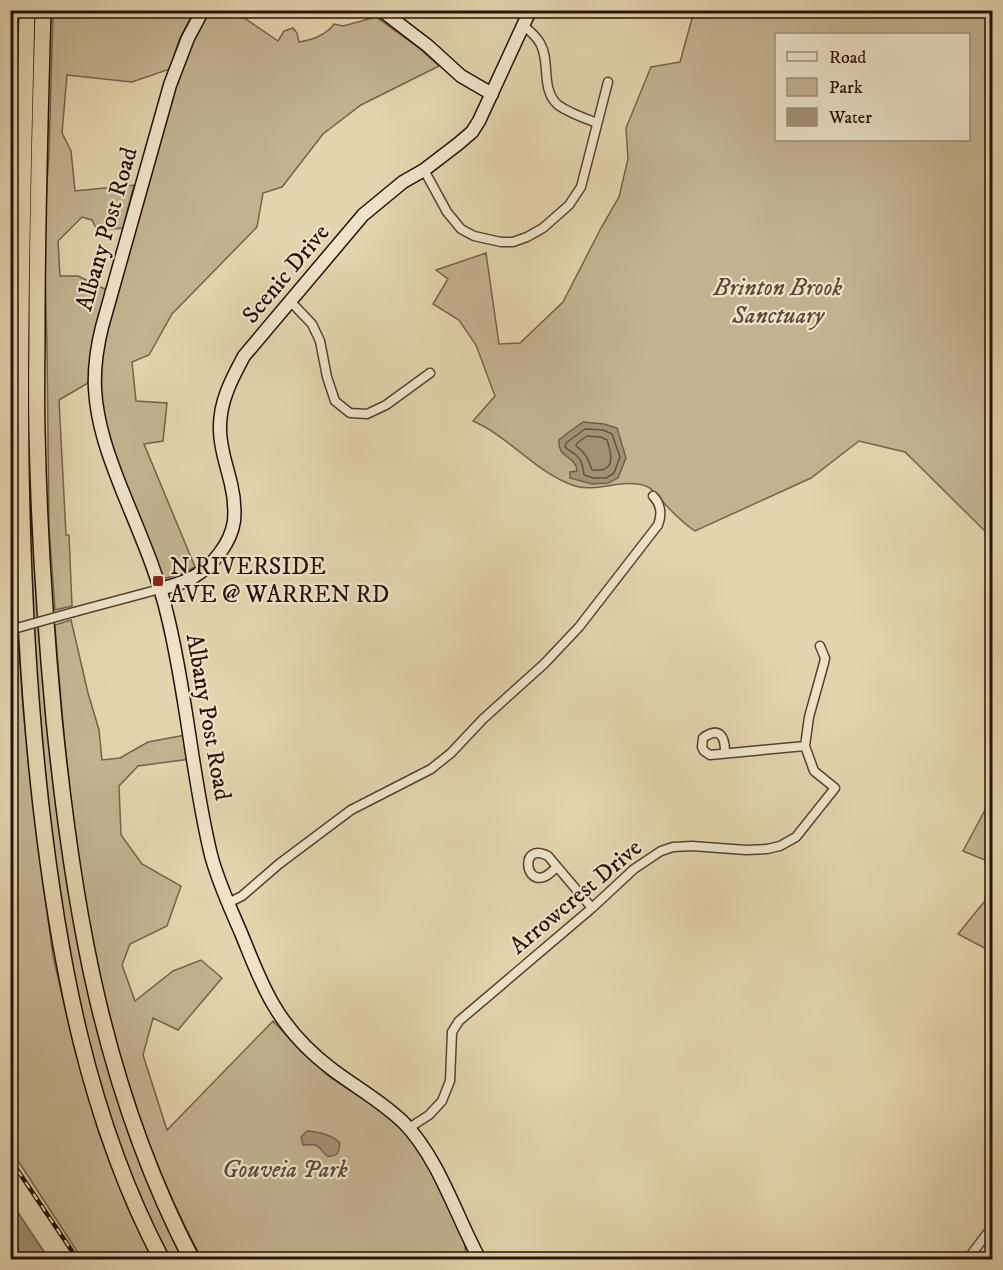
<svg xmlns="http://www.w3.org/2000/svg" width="1003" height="1270" viewBox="0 0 1003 1270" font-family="'IM FELL DW Pica',serif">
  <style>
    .green { fill: #c2b390; stroke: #74624c; stroke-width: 1.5; fill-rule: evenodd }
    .water { fill: #a29275; stroke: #705f4a; stroke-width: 1.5 }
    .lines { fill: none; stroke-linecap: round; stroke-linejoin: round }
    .shore { stroke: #64523f; stroke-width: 1.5 }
    .street-casing { stroke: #554232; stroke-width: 11 }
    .secondary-casing { stroke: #261209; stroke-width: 15 }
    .highway-casing { stroke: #261209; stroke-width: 18 }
    .street { stroke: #ece3c9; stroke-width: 8 }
    .secondary { stroke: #ece3c9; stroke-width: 12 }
    .highway { stroke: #e2d4ac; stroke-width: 15 }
    .rail-casing { stroke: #261209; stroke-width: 4.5 }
    .rail { stroke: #ece3c9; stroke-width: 2; stroke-dasharray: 7; stroke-linecap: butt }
    .street-bridge-casing { stroke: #554232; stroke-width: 11; stroke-linecap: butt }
    .street-bridge { stroke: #ece3c9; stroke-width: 8 }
    .poi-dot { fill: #8f2418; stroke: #ece3c9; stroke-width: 2 }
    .labels { text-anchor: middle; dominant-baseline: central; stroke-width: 4.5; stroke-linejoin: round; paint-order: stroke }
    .street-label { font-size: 24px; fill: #261209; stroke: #ece3c9 }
    .park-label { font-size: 24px; font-style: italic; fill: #5d4a38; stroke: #ece3c9 }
    .poi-label { font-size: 24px; fill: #261209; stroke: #ece3c9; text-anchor: start }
  </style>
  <rect width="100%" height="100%" fill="#e2d4ac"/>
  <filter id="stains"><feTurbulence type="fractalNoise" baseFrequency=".00333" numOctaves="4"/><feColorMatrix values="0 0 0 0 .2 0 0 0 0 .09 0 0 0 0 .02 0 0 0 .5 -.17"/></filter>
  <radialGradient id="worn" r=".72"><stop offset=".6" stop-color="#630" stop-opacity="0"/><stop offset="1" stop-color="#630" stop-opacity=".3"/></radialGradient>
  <path class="green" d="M 15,11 L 11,301 L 10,11 Z
    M 53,11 L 194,11 L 179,40 L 170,69 L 132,82 L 67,75 L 62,133 L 71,151 L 75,191 L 134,185 L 123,228 L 97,230 L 92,220 L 82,217 L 58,241 L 60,276 L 78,276 L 107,290 L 90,365 L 88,383 L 59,400 L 66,535 L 69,535 L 72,606 L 55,610 L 49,527 L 47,346 L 44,232 L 49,153 Z
    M 209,11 L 234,11 L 278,41 L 284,31 L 293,28 L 297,33 L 299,42 C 312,40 326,35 334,24 L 343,26 L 376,17 L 419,48 L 439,66 L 361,105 L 323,134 L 282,187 L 263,193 L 257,227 L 172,314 L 149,355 L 132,362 L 136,401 L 167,403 L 163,441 L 144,444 L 195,567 L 181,574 L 163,579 L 152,548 L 107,437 L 99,386 L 101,353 L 107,328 L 174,88 L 191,43 Z
    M 694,11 L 992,11 L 992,538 L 905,452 L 859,441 L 811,478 L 695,531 C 683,523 674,514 664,503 C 659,499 654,490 648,487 C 624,477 598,493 575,486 C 536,473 510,437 473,421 L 495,396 L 476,345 L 459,320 L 433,304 L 448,279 L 436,270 L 486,253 L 499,344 L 520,343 L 563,302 L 601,228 L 619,197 L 628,159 L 626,128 L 651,67 L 680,62 ZM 776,34 L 968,34 L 968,140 L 776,140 Z
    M 11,365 L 16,620 L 11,622 L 10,622 Z
    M 26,462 L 29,462 L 30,496 L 38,592 L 85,972 L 187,1259 L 167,1259 L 140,1202 L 111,1128 L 71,976 L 39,740 Z
    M 71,620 L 88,693 L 99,730 L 102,760 L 120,758 L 148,742 L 186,735 L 190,759 L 138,766 L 119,786 L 121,835 L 142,864 L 181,886 L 167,926 L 130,944 L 122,965 L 135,1001 L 173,971 L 201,960 L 222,978 L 178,1030 L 153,1018 L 143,1055 L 167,1130 L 273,1021 L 302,1052 L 331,1078 L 372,1104 L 393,1121 L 410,1138 L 426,1162 L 442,1196 L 463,1236 L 467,1259 L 202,1259 C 96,1065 71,843 55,625 Z
    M 18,635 L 23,707 L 29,768 L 40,860 L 53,956 L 74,1047 L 100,1136 L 127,1206 L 153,1259 L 82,1259 L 11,1150 L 10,637 Z
    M 992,797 L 992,863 L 963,851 Z
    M 992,892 L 992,952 L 958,934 Z"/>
  <path class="water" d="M 583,422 L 604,424 L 617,428 L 626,458 L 618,478 L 608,483 L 592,484 L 570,478 L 570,472 L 577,471 C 576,455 557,459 559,440 L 569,432 Z
    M 307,1131 C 319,1132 332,1135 340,1143 C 339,1153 337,1157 327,1156 C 315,1145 322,1144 303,1145 L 301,1137 Z
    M 11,1202 L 49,1259 L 11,1259 Z"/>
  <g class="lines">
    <path class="shore" d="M 585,429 L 603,430 L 612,434 L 620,457 L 614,473 L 606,478 L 593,478 L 584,475 C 583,469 583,461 577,456 C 573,452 569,451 565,447 L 566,443 Z
      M 587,436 L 601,437 L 607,440 C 613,457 615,473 592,470 C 588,459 586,453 576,446 L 577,443 Z"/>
    <defs>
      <path id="street" d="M 524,26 C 530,31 536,36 540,43 C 551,62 540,89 558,105 C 569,113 584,118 597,123
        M 424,170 L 447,212 L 461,229 L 474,236 L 501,242 L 513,242 L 527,237 L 543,228 L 569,205 L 581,187 L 608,82
        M 290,301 L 312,324 L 320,341 L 327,377 L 335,401 L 350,413 L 367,414 L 386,405 L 430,373
        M 74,612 L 160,589
        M 725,752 C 725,736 719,726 703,738 L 702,747 L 704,751 L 710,755 L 805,746
        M 557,867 C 553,870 550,874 546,876 C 524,887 520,841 548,856 L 592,908
        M 228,903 L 242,896 L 279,864 L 351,810 L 431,769 L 451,753 L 483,719 L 544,664 L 579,627 L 658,525 C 662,515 661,504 653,496
        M 409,1128 L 429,1115 L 442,1101 L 450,1081 L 452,1032 L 459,1021 L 592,908 L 634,869 L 661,851 L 673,847 L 692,846 L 746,850 L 767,849 L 780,846 L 796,837 L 835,788 L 814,771 L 805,746 L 809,717 L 824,663 L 825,658 L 820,646
        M 967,1260 L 992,1227"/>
      <path id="secondary" d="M 203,10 L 188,38 L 170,85 L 102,327 C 97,347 94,368 95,389 C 97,425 109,457 122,490 C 139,532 158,574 168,618 C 187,696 192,777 211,855 C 218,882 230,907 241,933 C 251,957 260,982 273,1004 C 288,1030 309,1052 333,1070 C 357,1088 383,1102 404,1123 C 439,1159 456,1216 480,1260
        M 381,10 L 428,46 L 461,76 L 492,94
        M 160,589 C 171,586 185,583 195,576 C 213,565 231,543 234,521 C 235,509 234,496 231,484 C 227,466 220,449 220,430 C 219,403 231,380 244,356 L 363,215 L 403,182 L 424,170 L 458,144 L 472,132 L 479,121 L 527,17 L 531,10"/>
      <path id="highway" d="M 27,10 C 21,276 11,542 41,806 C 59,961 88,1120 162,1260
        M 43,10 C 40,115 37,219 37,323 C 37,359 36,396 37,432 C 39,528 45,623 54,719 C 73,908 103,1089 192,1260"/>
    </defs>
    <use href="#street" class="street-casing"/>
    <use href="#secondary" class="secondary-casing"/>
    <use href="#highway" class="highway-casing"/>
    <use href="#street" class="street"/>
    <use href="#secondary" class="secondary"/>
    <use href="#highway" class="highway"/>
    <defs>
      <path id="rail" d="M 10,1159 L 78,1260"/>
    </defs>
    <use href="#rail" class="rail-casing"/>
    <use href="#rail" class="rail"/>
    <defs>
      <path id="street-bridge" d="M 10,630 L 74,612"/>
    </defs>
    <use href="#street-bridge" class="street-bridge-casing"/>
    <use href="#street-bridge" class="street-bridge"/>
  </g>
  <rect class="poi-dot" x="152" y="575" width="12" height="12" rx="3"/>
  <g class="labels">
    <g class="street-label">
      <text transform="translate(107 229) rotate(-74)">Albany Post Road</text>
      <text transform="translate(286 274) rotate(-50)">Scenic Drive</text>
      <text transform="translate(208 717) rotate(80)">Albany Post Road</text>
      <text transform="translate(576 897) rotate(-40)">Arrowcrest Drive</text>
    </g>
    <g class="park-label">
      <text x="778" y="288">Brinton Brook<tspan x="778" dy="28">Sanctuary</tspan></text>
      <text x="285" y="1170">Gouveia Park</text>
    </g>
    <g class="poi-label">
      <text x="170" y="567">N RIVERSIDE<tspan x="170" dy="28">AVE @ WARREN RD</tspan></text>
    </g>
  </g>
  <rect width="1003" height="1270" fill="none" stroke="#e2d4ac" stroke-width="36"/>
  <rect x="12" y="12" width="979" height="1246" fill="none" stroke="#261209" stroke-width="3"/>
  <rect x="18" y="18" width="967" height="1234" fill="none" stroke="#261209" stroke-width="1.5"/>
  <rect x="775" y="33" width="195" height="108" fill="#ece3c9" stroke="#9d8f7c" stroke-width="1.5"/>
  <rect x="787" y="52" width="30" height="9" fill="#ece3c9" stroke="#9d8f7c" stroke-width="1.5"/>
  <text x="829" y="63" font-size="18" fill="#261209">Road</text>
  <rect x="787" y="78" width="30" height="18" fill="#c2b390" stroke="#9d8f7c" stroke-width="1.5"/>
  <text x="829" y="93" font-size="18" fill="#261209">Park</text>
  <rect x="787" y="108" width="30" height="18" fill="#a29275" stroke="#9d8f7c" stroke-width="1.5"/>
  <text x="829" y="123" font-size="18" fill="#261209">Water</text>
  <rect width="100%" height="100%" filter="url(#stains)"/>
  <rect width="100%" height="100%" fill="url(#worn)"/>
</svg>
